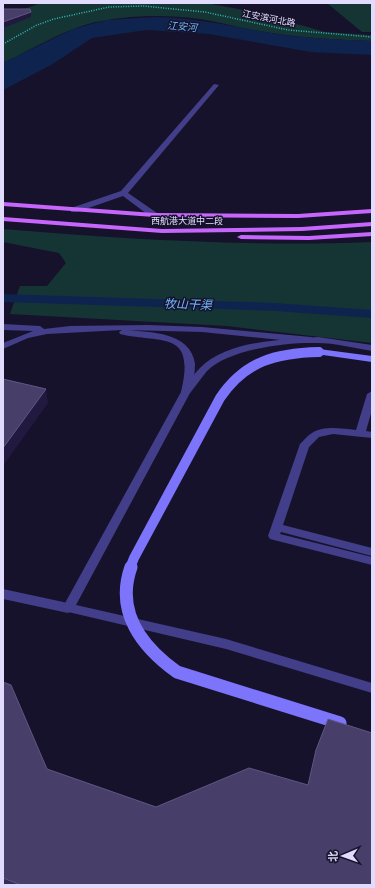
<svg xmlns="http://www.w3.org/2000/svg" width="375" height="888" viewBox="0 0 375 888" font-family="'Noto Sans','Noto Sans SC',sans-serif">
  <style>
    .green { fill: #153535 }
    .water { fill: #0e244e }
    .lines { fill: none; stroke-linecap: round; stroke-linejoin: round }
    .canal { fill: #0e244e; fill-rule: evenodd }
    .path { stroke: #33bcb6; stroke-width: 1.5; stroke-dasharray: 1 1.5; stroke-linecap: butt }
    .service { fill: #423e89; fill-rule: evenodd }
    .minor { fill: #423e89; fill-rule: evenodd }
    .tertiary { fill: #423e89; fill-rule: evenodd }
    .secondary { fill: #7c75fc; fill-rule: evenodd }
    .primary { fill: #c766fc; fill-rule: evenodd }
    .secondary-bridge-far1 { stroke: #7c75fc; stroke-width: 10 }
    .secondary-bridge { stroke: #7c75fc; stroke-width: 13 }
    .wall { fill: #352b58 }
    .shaded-wall { fill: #21193f }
    .building { fill: #473e6a; stroke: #605781 }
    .labels { text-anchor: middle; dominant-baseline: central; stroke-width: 3; stroke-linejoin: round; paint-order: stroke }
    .far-street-label { font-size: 9px; fill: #e1dcfe; stroke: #17122b }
    .far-water-label { font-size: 10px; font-style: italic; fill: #6db7fc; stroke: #17122b }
    .water-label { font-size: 12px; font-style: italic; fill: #6db7fc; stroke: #17122b }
  </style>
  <rect width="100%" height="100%" fill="#17122b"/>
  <path class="green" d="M 41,3 L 206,3 L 254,12 L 325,32 L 372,35 L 372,41 C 339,40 305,38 272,33 C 248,30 224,23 200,19 C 165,14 123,15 88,24 C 59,32 31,50 3,63 L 3,11 L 24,9 Z
    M 327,3 L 372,3 L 372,32 L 362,32 Z
    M 3,229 C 125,239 249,247 372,242 L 372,343 L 227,326 L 10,314 L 20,286 L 47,286 L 66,263 L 59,253 L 3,242 Z"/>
  <path class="water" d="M 155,17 C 196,18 231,26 271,33 C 304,38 338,40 372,41 L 372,55 L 311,52 L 209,34 L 146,30 L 92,38 L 51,65 L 3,90 L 3,63 L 73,29 L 107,20 Z"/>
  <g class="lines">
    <path class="canal" d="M 3,294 L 275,303 L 372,310 L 372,318 L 275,311 L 3,302 Z"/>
    <path class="path" d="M 3,44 L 37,25 L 54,19 L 109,7 L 143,6 L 205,12 L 288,30 L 372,37"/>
    <path class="service" d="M 3,324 L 40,326 L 44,329 L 70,326 L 148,325 L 202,327 L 311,337 L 315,340 L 311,343 L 202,332 L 126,330 C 150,332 191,332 195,364 C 195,373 193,383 191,392 L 186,395 L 181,392 C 196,329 162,344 120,334 L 119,332 L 122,330 L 47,334 L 28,338 L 3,349 L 3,343 L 33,331 L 3,330 Z
      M 372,391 L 372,410 L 366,431 L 372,432 L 372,438 L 333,434 L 319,437 L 309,447 L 283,525 L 372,548 L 372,556 L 281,532 L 280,534 L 372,557 L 372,565 L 270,539 L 268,536 L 300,444 C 304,440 308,435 312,433 C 325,425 342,429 356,430 L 367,394 Z
      M 3,589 L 68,603 L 72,605 L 74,608 L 72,611 L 68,613 L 3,599 Z"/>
    <path class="minor" d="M 214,84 L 219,85 L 128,193 L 157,213 L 157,217 L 151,217 L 123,196 L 77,212 L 71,212 L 71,208 L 121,191 Z"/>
    <path class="tertiary" d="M 318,337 L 372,345 L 372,351 C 354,348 335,343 317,343 C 287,342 229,349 207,371 C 201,378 196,386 190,393 L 76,605 L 226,639 L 372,683 L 372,693 L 226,649 L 64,611 L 62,608 L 64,605 L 181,392 C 187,384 193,375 200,368 C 227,340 282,340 318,337 Z"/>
    <path class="secondary" d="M 319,349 L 372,356 L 372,362 L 316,354 L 315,352 Z"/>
    <path class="primary" d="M 3,202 L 154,213 L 298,214 L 372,209 L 372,213 L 298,218 L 154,217 L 3,206 Z
      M 3,217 L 162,229 L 302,227 L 372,222 L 372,226 L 302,231 L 162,233 L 3,221 Z
      M 372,232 L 372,236 L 309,240 L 241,239 L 237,237 L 241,235 L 309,236 Z"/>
    <path class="secondary-bridge-far1" d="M 130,568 L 134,558 L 220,398 C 245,361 276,353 319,352"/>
    <path class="secondary-bridge" d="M 131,567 C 115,612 142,647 177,672 L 340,723"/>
  </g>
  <path class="wall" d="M 3,682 L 47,769 L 156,807 L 308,785 L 372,885 L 3,885 Z"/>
  <path class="shaded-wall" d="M 31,12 L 31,17 L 3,28 L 3,22 Z
    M 46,389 L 48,403 L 3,466 L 3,448 Z"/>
  <path class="building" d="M 3,9 L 30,9 L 31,12 L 3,22 Z
    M 3,379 L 46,389 L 3,448 Z
    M 3,682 L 11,685 L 47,769 L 156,807 L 249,768 L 308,785 L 316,750 L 328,719 L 372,733 L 372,885 L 21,885 L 3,878 Z"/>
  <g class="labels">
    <g class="far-street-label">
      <text transform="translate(269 18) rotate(11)">江安滨河北路</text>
      <text x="187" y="220">西航港大道中二段</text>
    </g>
    <g class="far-water-label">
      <text transform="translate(182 26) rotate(5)">江安河</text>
    </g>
    <g class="water-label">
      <text transform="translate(188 304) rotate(2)">牧山干渠</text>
    </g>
  </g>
  <rect width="375" height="888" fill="none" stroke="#e1dcfe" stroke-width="8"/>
  <g transform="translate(343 856) rotate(268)" stroke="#17122b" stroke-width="3" paint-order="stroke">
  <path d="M0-3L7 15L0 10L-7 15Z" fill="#e1dcfe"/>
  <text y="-6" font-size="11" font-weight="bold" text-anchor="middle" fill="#e1dcfe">北</text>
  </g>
</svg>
